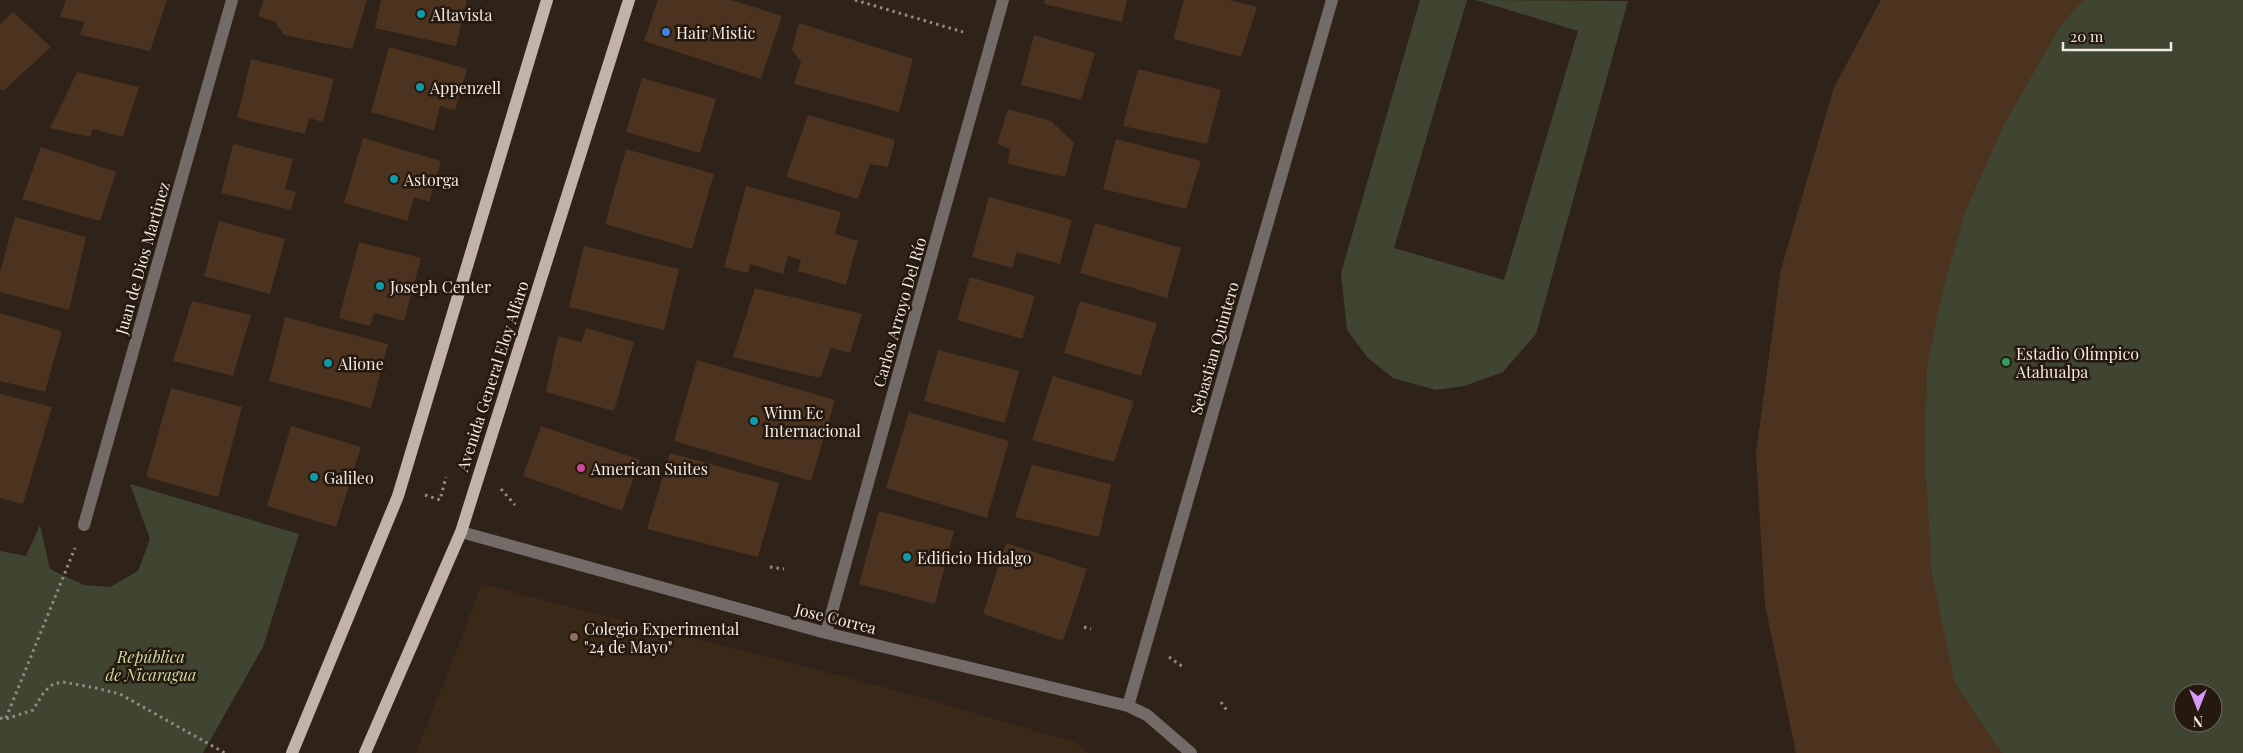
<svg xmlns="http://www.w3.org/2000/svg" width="2243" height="753" viewBox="0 0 2243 753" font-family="'Playfair Display',serif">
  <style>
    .built { fill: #3a2819 }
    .green { fill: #3f4530; fill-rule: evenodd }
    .building { fill: #4c331f }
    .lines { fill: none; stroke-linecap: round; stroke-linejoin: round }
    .path { stroke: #968b83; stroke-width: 3; stroke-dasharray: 2.5 4; stroke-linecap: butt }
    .minor { stroke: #736b67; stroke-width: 12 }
    .major { stroke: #c3b2aa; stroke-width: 12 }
    .culture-dot { fill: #0f9aa8; stroke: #25180e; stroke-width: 2 }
    .shop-dot { fill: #3f7fe0; stroke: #25180e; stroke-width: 2 }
    .leisure-dot { fill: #2e9e5b; stroke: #25180e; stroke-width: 2 }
    .hotel-dot { fill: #d1479c; stroke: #25180e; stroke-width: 2 }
    .education-dot { fill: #8d6e63; stroke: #25180e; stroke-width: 2 }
    .labels { text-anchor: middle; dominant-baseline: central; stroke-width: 5; stroke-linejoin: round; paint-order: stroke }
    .poi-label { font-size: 16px; fill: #f2e9e2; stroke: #25180e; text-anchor: start }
    .street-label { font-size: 16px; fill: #f2e9e2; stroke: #25180e }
    .park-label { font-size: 16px; font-style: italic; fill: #cadca3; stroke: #25180e }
  </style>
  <rect width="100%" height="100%" fill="#2f2218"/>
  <path class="built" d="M 482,584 L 892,689 L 1074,742 L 1089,753 L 416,753 Z"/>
  <path class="green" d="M 1420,0 L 1467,0 L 1394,248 L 1504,280 L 1578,31 L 1476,0 L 1628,1 L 1536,334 L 1503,372 L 1464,386 L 1436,390 L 1393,378 L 1368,358 L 1347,330 L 1341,273 Z
    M 1881,0 L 2243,0 L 2243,753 L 1796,753 L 1756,454 L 1781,270 L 1834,88 ZM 2183,693 L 2213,693 L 2213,723 L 2183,723 Z
    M 130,484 L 299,534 L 263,647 L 203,753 L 0,753 L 0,551 L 26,556 L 40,525 L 50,569 L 84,585 L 110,587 L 138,571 L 150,539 Z"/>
  <path class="building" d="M 66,0 L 167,0 L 150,51 L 80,35 L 84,22 L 60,17 Z
    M 264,0 L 367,0 L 352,49 L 284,35 L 275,22 L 258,16 Z
    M 381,0 L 467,0 L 456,46 L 375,28 Z
    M 658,0 L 731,0 L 782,16 L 761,79 L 644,41 Z
    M 1045,0 L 1127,0 L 1122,22 L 1044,4 Z
    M 1184,0 L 1229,0 L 1257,7 L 1241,57 L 1173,39 Z
    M 1881,0 L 2084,0 L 2061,25 L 2004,125 L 1965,212 L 1943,290 L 1927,366 L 1925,459 L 1932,575 L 1955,683 L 1996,745 L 2003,753 L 1796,753 L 1765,605 L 1756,454 L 1781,270 L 1834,88 Z
    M 13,12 L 51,47 L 3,91 L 0,88 L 0,24 Z
    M 799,23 L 913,59 L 899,112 L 794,84 L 801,62 L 792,50 Z
    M 1034,35 L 1095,53 L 1081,100 L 1021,85 Z
    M 389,47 L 467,69 L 455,110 L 440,106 L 434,130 L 371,112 Z
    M 251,59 L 334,79 L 323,122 L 309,118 L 305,134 L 237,118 Z
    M 1138,69 L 1221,90 L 1207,144 L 1123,126 Z
    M 77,72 L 139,87 L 123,137 L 93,129 L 90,137 L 50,128 Z
    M 642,78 L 716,99 L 700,153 L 626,132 Z
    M 1008,109 L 1051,121 L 1074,143 L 1065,177 L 1008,164 L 1010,149 L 997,144 Z
    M 808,115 L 895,140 L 888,167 L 870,164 L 858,199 L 786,177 Z
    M 363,138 L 441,161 L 429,202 L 414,197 L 407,221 L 344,203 Z
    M 1116,139 L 1201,161 L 1186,209 L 1103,189 Z
    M 233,144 L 293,159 L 285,189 L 296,192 L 291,210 L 221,193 Z
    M 41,147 L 116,172 L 100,221 L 22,199 Z
    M 626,149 L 714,174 L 692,249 L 605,224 Z
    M 746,186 L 841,212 L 835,234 L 858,241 L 846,285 L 798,271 L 801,260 L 788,256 L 783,274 L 750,264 L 748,273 L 724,267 Z
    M 989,197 L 1072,220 L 1060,264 L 1017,252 L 1012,268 L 972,257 Z
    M 15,217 L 86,237 L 69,310 L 0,292 L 0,272 Z
    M 219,221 L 285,239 L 270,294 L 204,276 Z
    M 1095,223 L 1181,248 L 1167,298 L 1080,273 Z
    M 359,242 L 421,258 L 404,321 L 374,313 L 370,326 L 339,318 Z
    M 584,246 L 679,269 L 664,330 L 569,307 Z
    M 970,277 L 1035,296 L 1022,339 L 957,320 Z
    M 755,288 L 862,314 L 850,353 L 831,348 L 820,378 L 733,357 Z
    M 192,301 L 251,315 L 233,376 L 173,361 Z
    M 1080,301 L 1157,323 L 1141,376 L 1064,353 Z
    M 0,313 L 62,331 L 45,392 L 0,381 Z
    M 285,317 L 388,344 L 371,408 L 269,381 Z
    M 586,328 L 634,342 L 614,411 L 546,392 L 558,336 L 581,342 Z
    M 938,350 L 1019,371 L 1005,423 L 924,401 Z
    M 697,360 L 835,400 L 811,481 L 674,441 Z
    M 1053,376 L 1134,401 L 1114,462 L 1032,440 Z
    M 171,388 L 242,407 L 218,497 L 146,477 Z
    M 0,394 L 52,407 L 23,504 L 0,498 Z
    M 909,412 L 1009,441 L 987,518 L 886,488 Z
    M 291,426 L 361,447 L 336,527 L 267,506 Z
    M 541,426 L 640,460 L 622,511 L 523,476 Z
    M 670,453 L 779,483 L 758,557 L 647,529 Z
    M 1032,465 L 1111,484 L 1099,537 L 1015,517 Z
    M 879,511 L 954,531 L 935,604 L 859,584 Z
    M 1006,543 L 1087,569 L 1063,641 L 983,614 Z"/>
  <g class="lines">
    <path class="path" d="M 855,0 L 963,32
      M 501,489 L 515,505
      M 425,495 L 440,500 L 446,477
      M 770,567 L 784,569
      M 1084,627 L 1091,629
      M 1169,657 L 1183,667
      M 1221,702 L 1228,712
      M 0,718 L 6,719 L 33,710 L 44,692 L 53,684 L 63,682 L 96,688 L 120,694 L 225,753
      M 6,718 L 75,548"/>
    <path class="minor" d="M 84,525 L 232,0
      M 461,532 L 826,633 L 1128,706 L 1147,715 L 1191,753
      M 826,633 L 1003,0
      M 1128,706 L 1332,0"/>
    <path class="major" d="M 292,753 L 398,496 L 547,0
      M 365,753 L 461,532 L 629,0"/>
  </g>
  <g class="culture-dot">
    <circle cx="421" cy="14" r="5"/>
    <circle cx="420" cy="87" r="5"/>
    <circle cx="394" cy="179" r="5"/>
    <circle cx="380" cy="286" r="5"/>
    <circle cx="328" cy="363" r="5"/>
    <circle cx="754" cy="421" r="5"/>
    <circle cx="314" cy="477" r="5"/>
    <circle cx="907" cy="557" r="5"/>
  </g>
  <circle class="shop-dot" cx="666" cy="32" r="5"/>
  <circle class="leisure-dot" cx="2006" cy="362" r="5"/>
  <circle class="hotel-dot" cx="581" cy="468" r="5"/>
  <circle class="education-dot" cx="574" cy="637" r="5"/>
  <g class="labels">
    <g class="poi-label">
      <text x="431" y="14">Altavista</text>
      <text x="676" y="32">Hair Mistic</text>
      <text x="430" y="87">Appenzell</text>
      <text x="404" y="179">Astorga</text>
      <text x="390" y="286">Joseph Center</text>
      <text x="2016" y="353">Estadio Olímpico<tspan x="2016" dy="18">Atahualpa</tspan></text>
      <text x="338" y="363">Alione</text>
      <text x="764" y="412">Winn Ec<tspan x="764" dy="18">Internacional</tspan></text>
      <text x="591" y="468">American Suites</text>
      <text x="324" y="477">Galileo</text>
      <text x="917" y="557">Edificio Hidalgo</text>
      <text x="584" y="628">Colegio Experimental<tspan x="584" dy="18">"24 de Mayo"</tspan></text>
    </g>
    <g class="street-label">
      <text transform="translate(142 258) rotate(-74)">Juan de Dios Martinez</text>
      <text transform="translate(899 312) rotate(-74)">Carlos Arroyo Del Río</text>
      <text transform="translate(1214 348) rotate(-74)">Sebastian Quintero</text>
      <text transform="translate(492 376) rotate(-72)">Avenida General Eloy Alfaro</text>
      <text transform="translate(836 618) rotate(14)">Jose Correa</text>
    </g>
    <g class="park-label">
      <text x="151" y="656">República<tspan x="151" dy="18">de Nicaragua</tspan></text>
    </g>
  </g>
  <g transform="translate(2198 708) rotate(180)"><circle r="24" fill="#25180e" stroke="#776c63"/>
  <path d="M0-4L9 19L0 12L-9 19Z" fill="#d99af7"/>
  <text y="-8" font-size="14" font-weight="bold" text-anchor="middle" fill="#f2e9e2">N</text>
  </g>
  <path d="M2063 42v8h108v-8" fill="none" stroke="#f2e9e2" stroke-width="2.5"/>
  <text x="2070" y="42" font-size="15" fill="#f2e9e2" stroke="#25180e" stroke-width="4" paint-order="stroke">20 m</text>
</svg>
